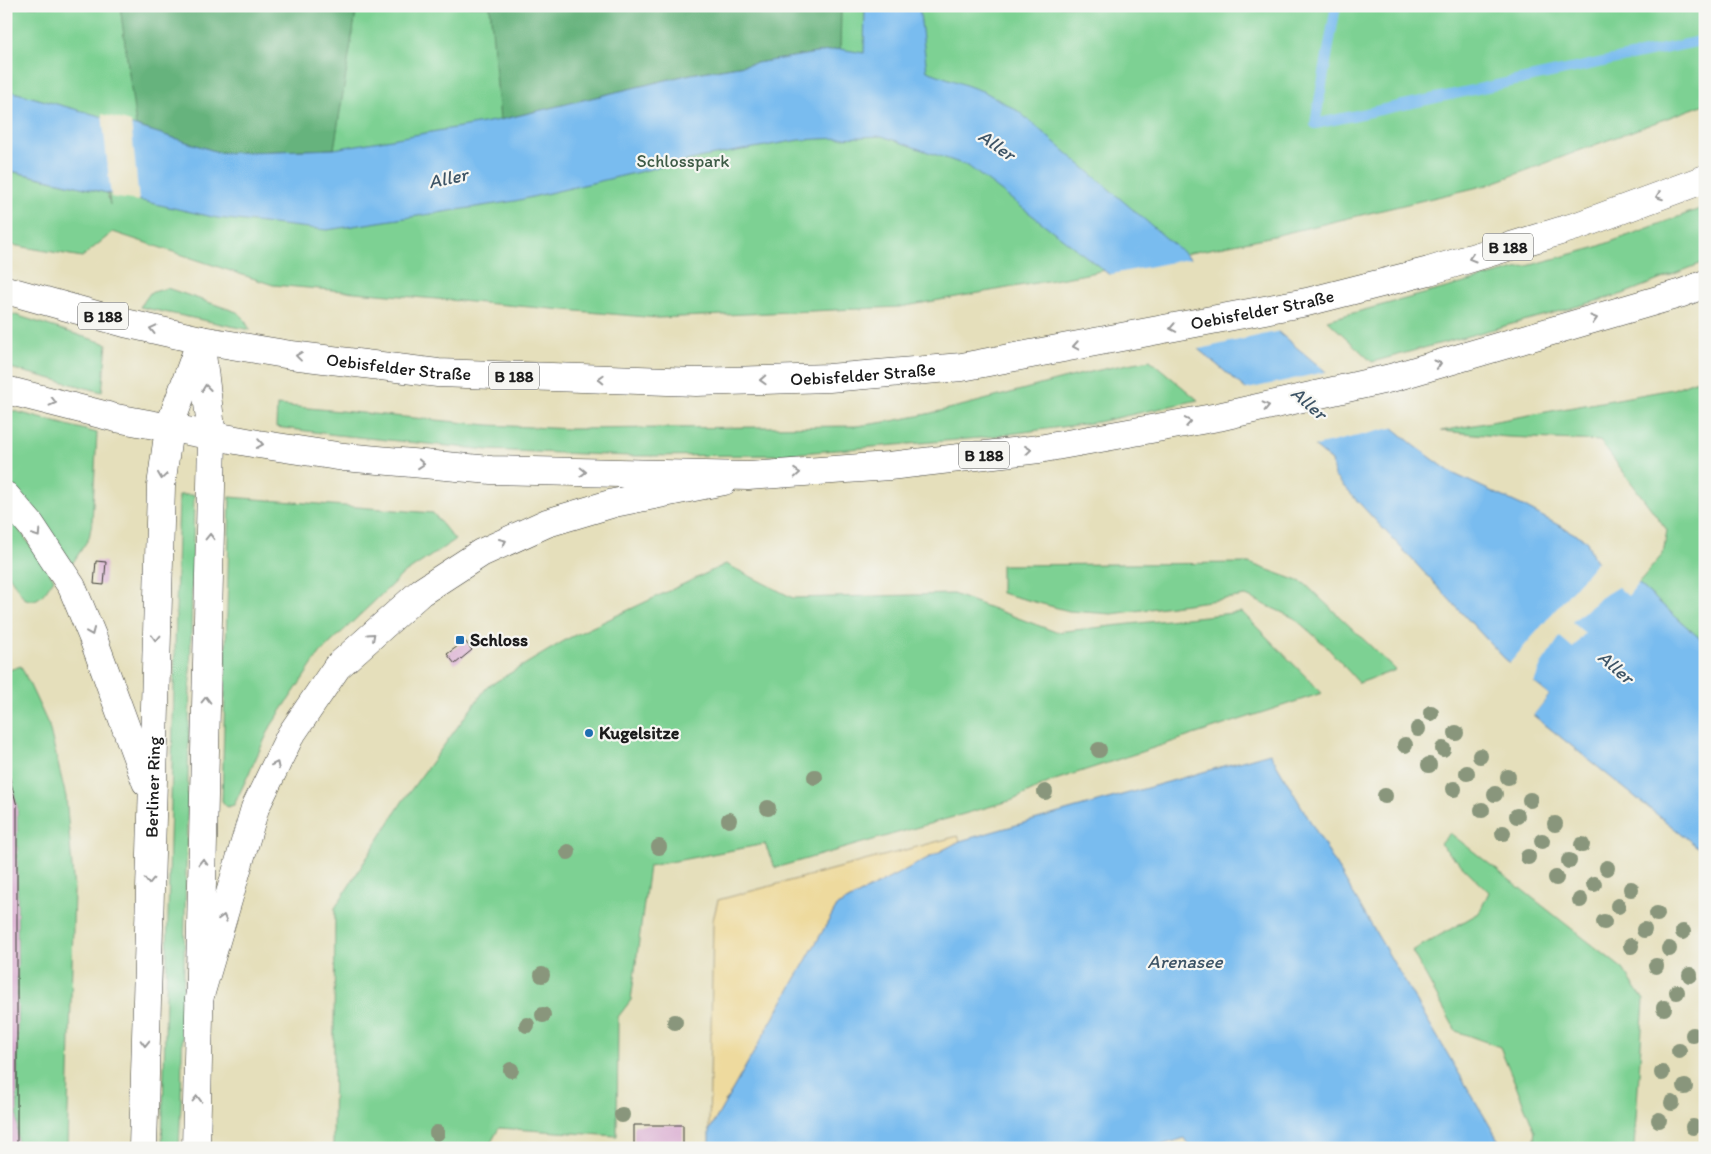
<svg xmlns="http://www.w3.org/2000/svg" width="1711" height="1154" viewBox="0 0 1711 1154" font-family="Itim,sans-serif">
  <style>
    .green { fill: #7dd193; stroke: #4c7658 }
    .forest { fill: #66b37d; stroke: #41684c }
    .sand { fill: #eeda9e; stroke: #857b5d }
    .water { fill: #79bcef; stroke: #4a6c86 }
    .pier { fill: #e5dfbb }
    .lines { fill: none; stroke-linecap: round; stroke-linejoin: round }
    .stream { stroke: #79bcef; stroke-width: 10 }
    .building { fill: #d9abd0 }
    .secondary-casing { stroke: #3a3934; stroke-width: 29 }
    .primary-casing { stroke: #3a3934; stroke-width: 29 }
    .secondary { stroke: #fff; stroke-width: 28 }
    .primary { stroke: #fff; stroke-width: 28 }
    .tree { fill: #89967b }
    .oneway { stroke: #999 }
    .poi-dot { fill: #1f6fb2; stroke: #f6f6f2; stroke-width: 2 }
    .labels { text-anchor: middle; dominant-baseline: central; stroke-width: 4.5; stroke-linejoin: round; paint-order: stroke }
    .shield { fill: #f6f6f2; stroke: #5d5d5c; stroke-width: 1 }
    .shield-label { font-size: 16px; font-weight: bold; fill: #1c1c1c }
    .park-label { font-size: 18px; fill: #3e5b46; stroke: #f6f6f2 }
    .street-label { font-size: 18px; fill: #1c1c1c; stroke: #f6f6f2 }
    .poi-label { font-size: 18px; font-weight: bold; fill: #1c1c1c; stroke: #f6f6f2; text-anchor: start }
    .water-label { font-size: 19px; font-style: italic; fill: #3d5466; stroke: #f6f6f2 }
  </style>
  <rect width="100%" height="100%" fill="#f6f6f2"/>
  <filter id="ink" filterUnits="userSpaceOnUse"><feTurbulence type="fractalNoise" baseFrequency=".02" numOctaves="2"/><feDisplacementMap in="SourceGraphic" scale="10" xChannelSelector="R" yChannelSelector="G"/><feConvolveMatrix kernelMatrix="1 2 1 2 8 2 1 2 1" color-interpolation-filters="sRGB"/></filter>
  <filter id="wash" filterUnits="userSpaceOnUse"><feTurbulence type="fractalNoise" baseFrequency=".0096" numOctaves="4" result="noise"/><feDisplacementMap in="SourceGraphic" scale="20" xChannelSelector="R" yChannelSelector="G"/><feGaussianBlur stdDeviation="1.12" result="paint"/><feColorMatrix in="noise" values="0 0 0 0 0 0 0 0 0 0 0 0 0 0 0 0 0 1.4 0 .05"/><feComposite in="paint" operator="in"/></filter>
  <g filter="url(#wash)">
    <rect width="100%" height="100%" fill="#e5dfbb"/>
    <path class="green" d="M 6,6 L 1705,6 L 1705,104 L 1487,185 L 1269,237 L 1081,275 L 900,307 L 658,318 L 273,285 L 113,232 L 82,257 L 6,244 L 6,170 L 107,193 L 110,205 L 100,117 L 6,90 Z
      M 1705,207 L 1705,262 L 1623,294 L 1372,362 L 1327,320 L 1594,248 Z
      M 167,288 L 237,312 L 243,317 L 250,330 L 140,307 L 150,293 Z
      M 6,312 L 107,344 L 102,392 L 6,367 Z
      M 1150,360 L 1198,400 L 1098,422 L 980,438 L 777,455 L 630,456 L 489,450 L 337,435 L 276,427 L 277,405 L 489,425 L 571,429 L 856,426 C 956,415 1051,376 1150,360 Z
      M 1705,377 L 1705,643 L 1638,583 L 1663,554 L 1667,530 L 1600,441 L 1508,437 L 1441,431 L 1673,389 Z
      M 6,409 L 97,433 L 92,522 L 89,538 L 72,564 L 40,515 L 6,480 Z
      M 179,495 L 194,495 L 181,1103 L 179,1148 L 162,1148 Z
      M 230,497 L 433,513 L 455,540 L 402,575 L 320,653 L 271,726 L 236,801 L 234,805 L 227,807 L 222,801 Z
      M 6,511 L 54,579 C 46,590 39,606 24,598 L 6,571 Z
      M 1249,563 L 1304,583 L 1396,670 L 1359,683 L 1325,645 L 1294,618 L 1246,596 L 1112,614 L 1069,611 L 1001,593 L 1001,565 Z
      M 726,564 L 793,598 L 953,594 L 1056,632 L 1242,612 L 1322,693 L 1052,781 L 1013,800 L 775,868 L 765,844 L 649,866 L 631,1000 L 618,1017 L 617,1136 L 499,1128 L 488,1148 L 333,1148 L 335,908 L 402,802 L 487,687 L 569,638 Z
      M 21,666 L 49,726 L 66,797 L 74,890 L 67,1148 L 17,1148 L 17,806 L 6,762 L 6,671 Z
      M 1450,833 L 1623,969 L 1644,1000 L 1634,1148 L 1533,1148 L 1535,1131 L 1500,1047 L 1456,1031 L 1412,951 L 1479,913 L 1489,892 L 1440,844 Z"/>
    <path class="forest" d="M 120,6 L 357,6 L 334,149 L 221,153 L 136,126 Z
      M 490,6 L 839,6 L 841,10 L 840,49 L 691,74 L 500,120 Z"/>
    <path class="sand" d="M 958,836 L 960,841 L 837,906 L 709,1131 L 713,920 L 718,900 Z"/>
    <path class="water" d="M 865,6 L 919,6 L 927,71 L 985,92 L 1018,111 L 1187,256 L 1415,446 L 1452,473 L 1523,506 L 1586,540 L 1595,560 L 1628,585 L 1638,583 L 1705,643 L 1705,853 L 1533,715 L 1549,695 L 1504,658 L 1334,476 L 1332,461 L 1101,268 L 968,166 L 882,136 L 799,140 L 703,157 L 515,201 L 327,230 L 217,218 L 6,170 L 6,90 L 136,126 L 221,153 L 334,149 L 500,120 L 691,74 L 840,49 L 864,53 Z
      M 1270,753 L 1503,1148 L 1191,1148 L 1185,1138 L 1151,1148 L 709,1148 L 709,1131 L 837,906 L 960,841 Z"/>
    <path class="pier" d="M 102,114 L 131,122 L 139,201 L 111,197 Z
      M 1193,258 L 1280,331 L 1195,350 L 1107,275 Z
      M 1329,371 L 1396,427 L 1311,447 L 1243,390 Z
      M 1599,559 L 1629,582 L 1640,581 L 1628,596 L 1618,587 L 1603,596 L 1572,622 L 1585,633 L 1573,648 L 1560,637 L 1541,665 L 1534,683 L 1549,695 L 1532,717 L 1531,713 L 1545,695 L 1508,665 Z"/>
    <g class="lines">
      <path class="stream" d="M 1336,6 L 1315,124 L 1705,40"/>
    </g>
    <g id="blocks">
      <path class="building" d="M 96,561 L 106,562 L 104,585 L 94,584 Z
        M 465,641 L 472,650 L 455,664 L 447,654 Z
        M 6,763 L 17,806 L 17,1148 L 6,1148 Z
        M 634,1125 L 683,1125 L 683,1148 L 634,1148 Z"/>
    </g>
  </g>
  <g filter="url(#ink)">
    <use href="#blocks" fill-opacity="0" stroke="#3a3934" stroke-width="1"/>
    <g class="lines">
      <defs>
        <g id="secondary">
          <path d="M 6,496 L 31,525 L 72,587 L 93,638 L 146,782"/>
          <path d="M 199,999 L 255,808 L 290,736 L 337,667 L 421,592 L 481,553 L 547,523 L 614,503 L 724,481"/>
          <path id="s1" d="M 143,1148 L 161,486 L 169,428 L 201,340"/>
          <path d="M 196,1148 L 211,487 L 212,436 L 201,346"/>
        </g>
        <g id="primary">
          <path id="s2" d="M 6,290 L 125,323 L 201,340 L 291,355 L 438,373 L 696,382 L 829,378 L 962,367 L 1307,302 L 1429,271 L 1580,225 L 1705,179"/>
          <path d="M 6,390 L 116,418 L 258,444 L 344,457 L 491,470 L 748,476 L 889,466 L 1039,449 L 1218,417 L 1391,378 L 1682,293 L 1705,284"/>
        </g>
      </defs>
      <use href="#secondary" class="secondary-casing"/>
      <use href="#primary" class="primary-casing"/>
      <use href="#secondary" class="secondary"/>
      <use href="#primary" class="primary"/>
    </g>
    <g class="tree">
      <circle cx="1431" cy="713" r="8"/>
      <circle cx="1418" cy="729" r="8"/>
      <circle cx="1456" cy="733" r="8"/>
      <circle cx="1405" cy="745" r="8"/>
      <circle cx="1443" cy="749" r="8"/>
      <circle cx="1099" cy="750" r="8"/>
      <circle cx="1480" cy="756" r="8"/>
      <circle cx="1429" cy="765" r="8"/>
      <circle cx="1467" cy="773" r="8"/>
      <circle cx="815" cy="777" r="8"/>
      <circle cx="1508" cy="777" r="8"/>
      <circle cx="1454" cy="789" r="8"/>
      <circle cx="1045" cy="792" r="8"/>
      <circle cx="1495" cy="794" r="8"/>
      <circle cx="1385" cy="796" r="8"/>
      <circle cx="1530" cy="800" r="8"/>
      <circle cx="768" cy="808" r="8"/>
      <circle cx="1482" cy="810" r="8"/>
      <circle cx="1517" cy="816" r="8"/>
      <circle cx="729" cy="820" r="8"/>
      <circle cx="1555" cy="824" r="8"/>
      <circle cx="1503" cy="833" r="8"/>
      <circle cx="1542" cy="841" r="8"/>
      <circle cx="1582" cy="845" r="8"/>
      <circle cx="659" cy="847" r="8"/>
      <circle cx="568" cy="852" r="8"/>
      <circle cx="1528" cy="857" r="8"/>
      <circle cx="1569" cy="861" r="8"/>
      <circle cx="1607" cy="868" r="8"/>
      <circle cx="1556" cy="878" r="8"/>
      <circle cx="1594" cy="884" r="8"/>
      <circle cx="1631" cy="889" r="8"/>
      <circle cx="1580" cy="900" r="8"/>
      <circle cx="1618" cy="906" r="8"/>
      <circle cx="1657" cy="914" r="8"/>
      <circle cx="1604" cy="922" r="8"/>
      <circle cx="1644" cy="930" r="8"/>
      <circle cx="1683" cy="932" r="8"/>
      <circle cx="1631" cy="946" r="8"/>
      <circle cx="1669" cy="949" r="8"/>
      <circle cx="1656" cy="966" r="8"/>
      <circle cx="542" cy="975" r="8"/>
      <circle cx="1690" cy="975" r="8"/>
      <circle cx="1677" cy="992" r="8"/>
      <circle cx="1664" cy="1008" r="8"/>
      <circle cx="543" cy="1015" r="8"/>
      <circle cx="675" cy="1022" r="8"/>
      <circle cx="527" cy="1025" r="8"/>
      <circle cx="1693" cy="1035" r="8"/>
      <circle cx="1679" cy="1051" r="8"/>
      <circle cx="511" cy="1070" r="8"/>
      <circle cx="1662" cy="1073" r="8"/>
      <circle cx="1685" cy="1087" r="8"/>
      <circle cx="1672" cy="1103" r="8"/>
      <circle cx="622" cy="1115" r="8"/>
      <circle cx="1659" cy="1120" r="8"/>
      <circle cx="1693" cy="1127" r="8"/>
      <circle cx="437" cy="1133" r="8"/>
    </g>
    <defs><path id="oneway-chevron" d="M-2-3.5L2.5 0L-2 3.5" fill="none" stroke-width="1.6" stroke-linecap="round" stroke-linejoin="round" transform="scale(1.25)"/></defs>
    <g class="oneway">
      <use href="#oneway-chevron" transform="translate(1659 196) rotate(160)"/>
      <use href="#oneway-chevron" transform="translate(1472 258) rotate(163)"/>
      <use href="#oneway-chevron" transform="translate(1594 319) rotate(-16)"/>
      <use href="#oneway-chevron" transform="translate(1173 328) rotate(169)"/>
      <use href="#oneway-chevron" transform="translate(153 329) rotate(-167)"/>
      <use href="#oneway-chevron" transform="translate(1076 346) rotate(170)"/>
      <use href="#oneway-chevron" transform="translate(299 356) rotate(-173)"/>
      <use href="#oneway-chevron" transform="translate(1438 364) rotate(-16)"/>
      <use href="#oneway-chevron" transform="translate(601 379) rotate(-178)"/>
      <use href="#oneway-chevron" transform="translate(763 380) rotate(178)"/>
      <use href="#oneway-chevron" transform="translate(206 388) rotate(-97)"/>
      <use href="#oneway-chevron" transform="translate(53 402) rotate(14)"/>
      <use href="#oneway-chevron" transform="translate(1266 406) rotate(-13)"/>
      <use href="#oneway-chevron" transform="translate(1188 422) rotate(-10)"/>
      <use href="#oneway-chevron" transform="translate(260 444) rotate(9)"/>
      <use href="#oneway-chevron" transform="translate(1028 450) rotate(-6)"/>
      <use href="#oneway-chevron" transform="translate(421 464) rotate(5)"/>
      <use href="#oneway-chevron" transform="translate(583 472) rotate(1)"/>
      <use href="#oneway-chevron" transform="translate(797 473) rotate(-4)"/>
      <use href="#oneway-chevron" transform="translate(162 476) rotate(98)"/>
      <use href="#oneway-chevron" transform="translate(37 534) rotate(57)"/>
      <use href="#oneway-chevron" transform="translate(210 537) rotate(-89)"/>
      <use href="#oneway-chevron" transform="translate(503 542) rotate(-24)"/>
      <use href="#oneway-chevron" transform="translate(91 632) rotate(67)"/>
      <use href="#oneway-chevron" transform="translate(372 636) rotate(-42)"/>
      <use href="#oneway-chevron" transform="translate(156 638) rotate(92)"/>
      <use href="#oneway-chevron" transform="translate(206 700) rotate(-89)"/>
      <use href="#oneway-chevron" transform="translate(276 765) rotate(-64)"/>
      <use href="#oneway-chevron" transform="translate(203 862) rotate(-89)"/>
      <use href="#oneway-chevron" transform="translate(149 881) rotate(91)"/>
      <use href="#oneway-chevron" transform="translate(223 918) rotate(-74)"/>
      <use href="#oneway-chevron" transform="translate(145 1043) rotate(91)"/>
      <use href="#oneway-chevron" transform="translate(197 1099) rotate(-89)"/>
    </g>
  </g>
  <g class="poi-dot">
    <rect x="455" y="635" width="10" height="10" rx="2.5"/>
    <circle cx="589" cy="733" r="5"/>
  </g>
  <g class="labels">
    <g class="shield">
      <rect x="1483" y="233.5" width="50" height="27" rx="4"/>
      <rect x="78" y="302.5" width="50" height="27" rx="4"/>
      <rect x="489" y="362.5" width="50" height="27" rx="4"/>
      <rect x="959" y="441.5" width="50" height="27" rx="4"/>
    </g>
    <g class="shield-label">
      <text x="1508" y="247">B 188</text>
      <text x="103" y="316">B 188</text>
      <text x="514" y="376">B 188</text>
      <text x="984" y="455">B 188</text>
    </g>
    <g class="park-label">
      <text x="683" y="161">Schlosspark</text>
    </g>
    <g class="street-label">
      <text stroke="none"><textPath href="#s2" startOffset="1271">Oebisfelder Straße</textPath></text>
      <text stroke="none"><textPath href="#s2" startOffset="401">Oebisfelder Straße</textPath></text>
      <text stroke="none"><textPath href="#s2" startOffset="866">Oebisfelder Straße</textPath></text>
      <text stroke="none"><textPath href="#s1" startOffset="361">Berliner Ring</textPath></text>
    </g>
    <g class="poi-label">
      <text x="470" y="640">Schloss</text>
      <text x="599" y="733">Kugelsitze</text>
    </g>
    <g class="water-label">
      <text transform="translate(997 145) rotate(35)">Aller</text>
      <text transform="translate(448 178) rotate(-12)">Aller</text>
      <text transform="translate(1309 403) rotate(41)">Aller</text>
      <text transform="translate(1616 667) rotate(41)">Aller</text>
      <text x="1185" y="961">Arenasee</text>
    </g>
  </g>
  <rect width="1711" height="1154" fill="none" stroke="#f6f6f2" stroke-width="25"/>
</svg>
